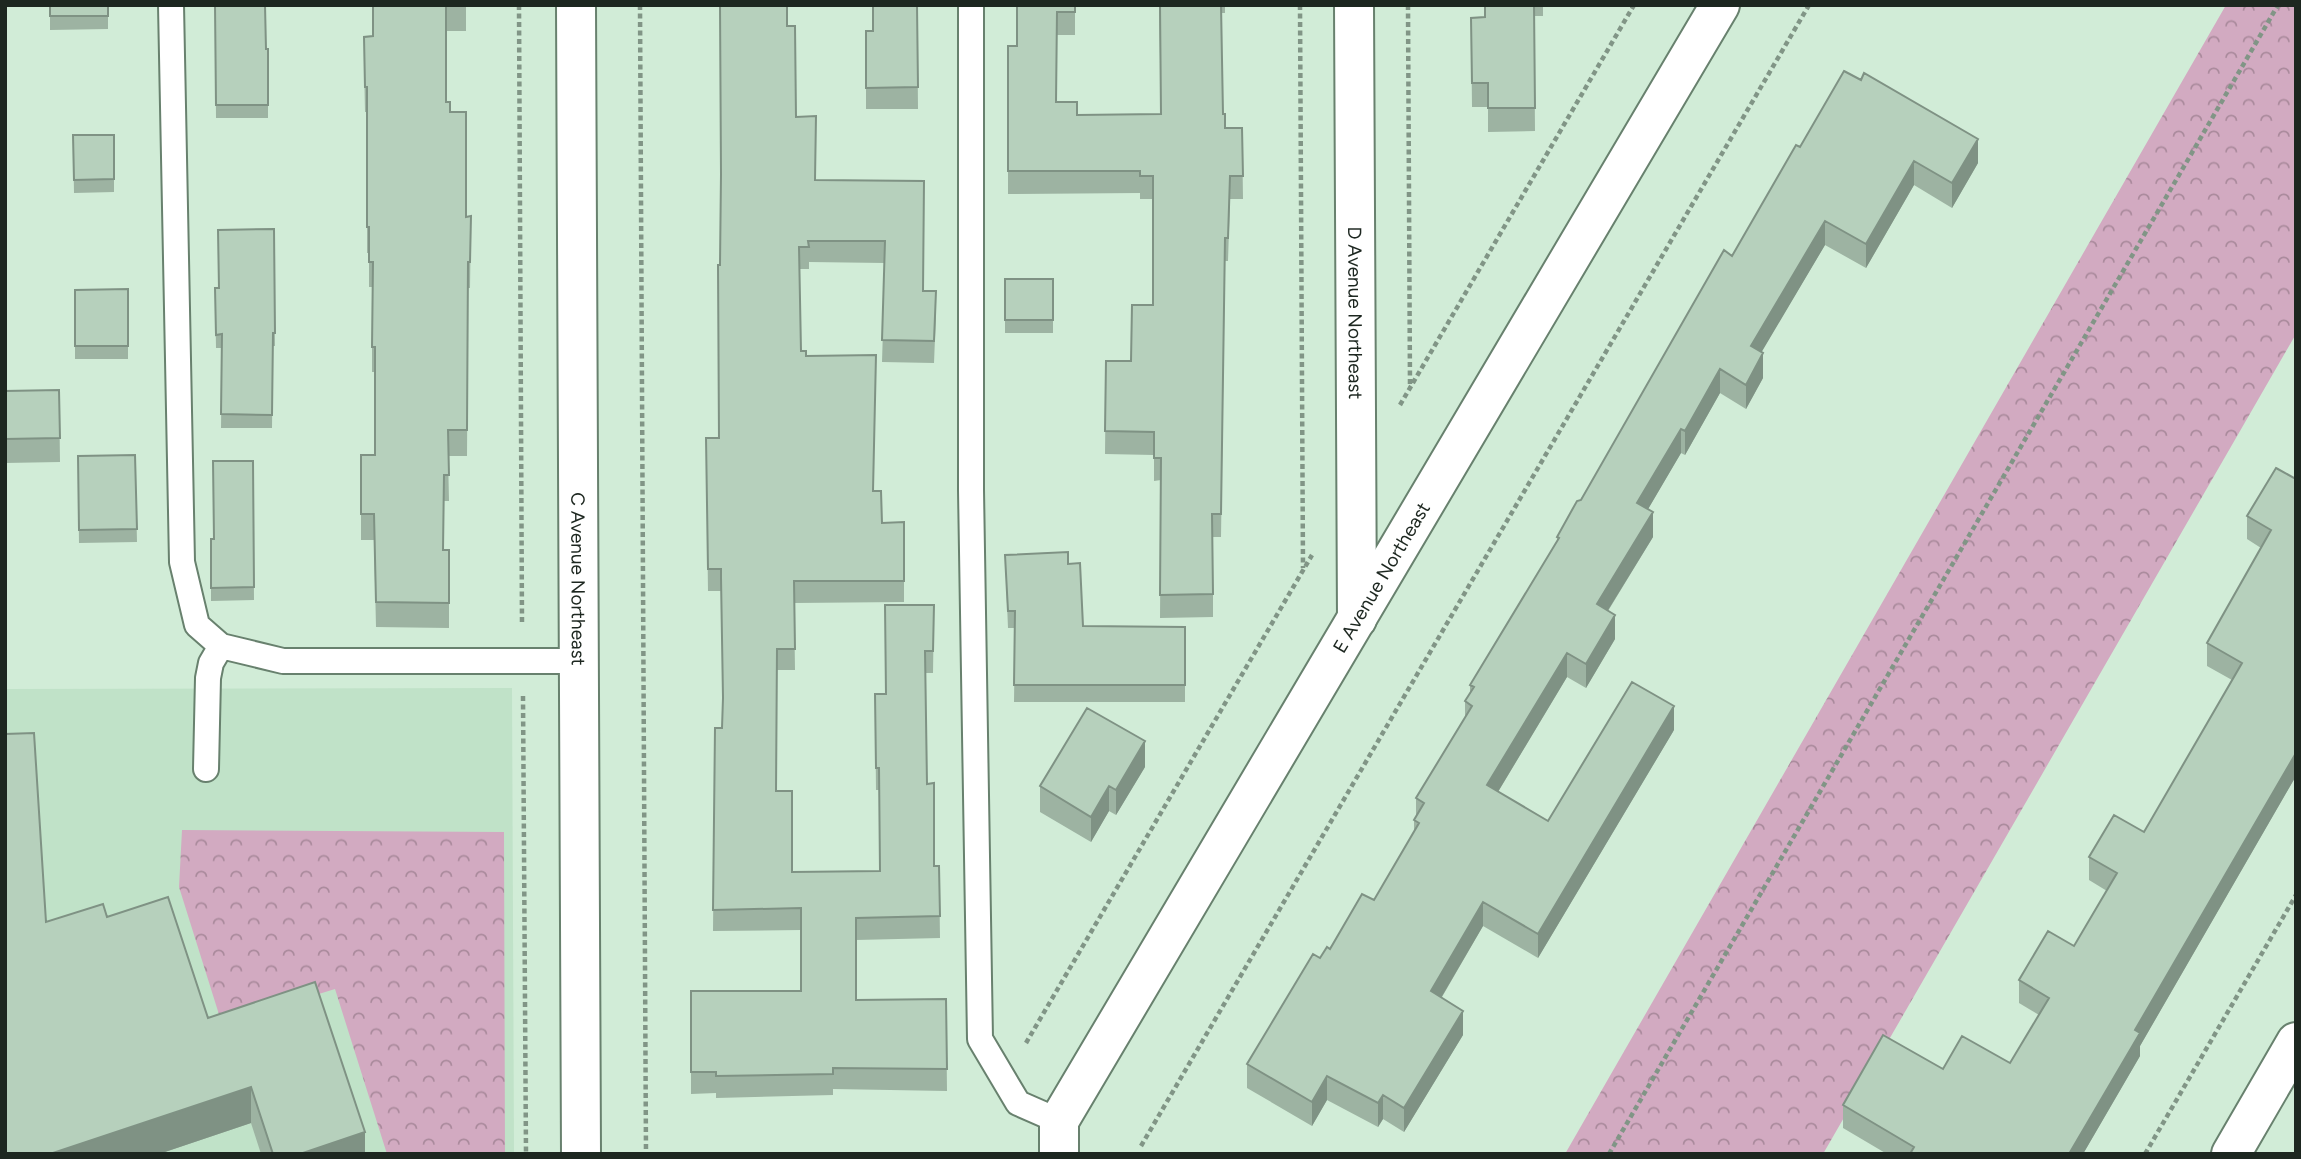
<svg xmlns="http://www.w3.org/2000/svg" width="2301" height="1159" viewBox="0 0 2301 1159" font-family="Figtree,sans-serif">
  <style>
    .built { fill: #c0e2c8 }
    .park { fill: url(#park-crowns) }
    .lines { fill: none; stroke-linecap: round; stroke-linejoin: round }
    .lane-casing { stroke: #68816e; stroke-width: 28 }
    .street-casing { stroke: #68816e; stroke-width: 42 }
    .path { stroke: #819586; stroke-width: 4.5; stroke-dasharray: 5 3.5; stroke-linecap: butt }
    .lane { stroke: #fff; stroke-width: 24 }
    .street { stroke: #fff; stroke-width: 38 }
    .wall { fill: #9db3a2 }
    .shaded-wall { fill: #7f9284 }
    .building { fill: #b6d0bc; stroke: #7f9284; stroke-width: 2 }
    .labels { text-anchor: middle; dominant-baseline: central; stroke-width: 7; stroke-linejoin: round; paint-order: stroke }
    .street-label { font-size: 19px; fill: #1d2720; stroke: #fff }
  </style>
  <defs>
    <pattern id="park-crowns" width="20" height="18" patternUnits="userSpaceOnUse" patternTransform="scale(1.75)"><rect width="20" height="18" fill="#d2aac1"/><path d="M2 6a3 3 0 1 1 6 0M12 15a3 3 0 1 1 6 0" fill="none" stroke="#aa8a9c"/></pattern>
  </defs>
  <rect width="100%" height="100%" fill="#d1ecd7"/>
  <path class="built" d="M 512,688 L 514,1154 L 5,1154 L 5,689 Z"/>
  <path class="park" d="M 2226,5 L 2296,5 L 2296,334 L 1823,1154 L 1565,1154 Z
    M 182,830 L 504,832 L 505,1154 L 387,1154 L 335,989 L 222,1024 L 179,887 Z"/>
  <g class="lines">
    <defs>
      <path id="lane" d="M 171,5 L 182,562 L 197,625 L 221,646
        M 971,5 L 971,490 L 980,1039 L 1018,1103 L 1059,1121
        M 206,769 L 208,678 L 211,663 L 221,646 L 283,661 L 578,661"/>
      <g id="street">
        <path id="s1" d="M 576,5 L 581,1154"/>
        <path id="s2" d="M 1354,5 L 1357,619"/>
        <path id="s3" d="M 1059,1154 L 1059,1121 L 1720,5"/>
        <path d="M 2231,1154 L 2296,1042"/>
      </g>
    </defs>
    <use href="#lane" class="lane-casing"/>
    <use href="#street" class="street-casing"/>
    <path class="path" d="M 519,5 L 522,624
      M 640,5 L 646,1154
      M 1300,5 L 1303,568
      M 1408,5 L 1410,387
      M 1400,405 L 1634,5
      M 523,696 L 526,1154
      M 1026,1043 L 1312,555
      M 1141,1146 L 1809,5
      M 1609,1154 L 2278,5
      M 2145,1154 L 2296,895"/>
    <use href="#lane" class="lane"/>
    <use href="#street" class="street"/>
  </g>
  <path class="wall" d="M 50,5 L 108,5 L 108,29 L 50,30 Z
    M 215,5 L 266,49 L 268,49 L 268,118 L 216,118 Z
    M 373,5 L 466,5 L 466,31 L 446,31 L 446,102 L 450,112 L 466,217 L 471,216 L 470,288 L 468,288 L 467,456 L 448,456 L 449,501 L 444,501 L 443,550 L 449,550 L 449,628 L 376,627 L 374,540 L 361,540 L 361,455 L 375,455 L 375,372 L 372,372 L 372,287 L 369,287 L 369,253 L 367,253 L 367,112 L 365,112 L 364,62 L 373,36 Z
    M 917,5 L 918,109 L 866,109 L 866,31 L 873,31 Z
    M 1016,5 L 1075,5 L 1075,35 L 1057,35 L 1056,102 L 1077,115 L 1161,114 L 1159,5 L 1225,5 L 1225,13 L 1221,13 L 1223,114 L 1225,128 L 1242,128 L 1243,199 L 1230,199 L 1228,261 L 1225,261 L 1221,537 L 1213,537 L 1213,617 L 1160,618 L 1161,480 L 1154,481 L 1154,455 L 1105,454 L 1106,361 L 1131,361 L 1153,305 L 1153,199 L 1140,199 L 1140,193 L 1008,194 L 1008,46 L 1017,46 Z
    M 1484,5 L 1543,5 L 1543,16 L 1534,16 L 1535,131 L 1488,132 L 1488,107 L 1472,107 L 1471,18 L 1485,17 Z
    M 787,26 L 796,117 L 815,180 L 924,181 L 923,291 L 936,313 L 934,363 L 882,362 L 885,263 L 809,262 L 809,269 L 799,269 L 801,351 L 806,356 L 873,491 L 882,523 L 904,522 L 904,602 L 794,603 L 795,670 L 777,670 L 776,791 L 792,872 L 880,871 L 879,790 L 876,790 L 875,694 L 886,694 L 934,605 L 933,673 L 925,673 L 927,784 L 934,866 L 939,866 L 940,938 L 856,940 L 856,1000 L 946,999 L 947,1091 L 833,1089 L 833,1095 L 716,1098 L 716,1093 L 691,1094 L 691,991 L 801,991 L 801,930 L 713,931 L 715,728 L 722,728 L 723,703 L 721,591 L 708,591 L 706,438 L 719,438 L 721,180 Z
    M 73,135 L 114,135 L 114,192 L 74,193 Z
    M 1800,147 L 1978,163 L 1952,208 L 1914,185 L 1866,268 L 1825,245 L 1761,352 L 1763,378 L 1746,409 L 1720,393 L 1685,455 L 1681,453 L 1648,509 L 1653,537 L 1608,611 L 1615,639 L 1586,688 L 1567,677 L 1498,792 L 1548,821 L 1674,730 L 1538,958 L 1483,926 L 1442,997 L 1463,1035 L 1404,1132 L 1383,1119 L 1378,1127 L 1327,1100 L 1312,1126 L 1247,1088 L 1247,1064 L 1320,958 L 1374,900 L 1414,832 L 1414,820 L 1416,817 L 1416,798 L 1465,717 L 1465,701 L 1470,694 L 1470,685 L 1557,542 L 1557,537 Z
    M 274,229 L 275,346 L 273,346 L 272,428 L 221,428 L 222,348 L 216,348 L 215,288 L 219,288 Z
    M 1005,279 L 1053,279 L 1053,333 L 1005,333 Z
    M 128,289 L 128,359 L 75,359 L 75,290 Z
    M 59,390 L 60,462 L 5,463 L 5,391 Z
    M 135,455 L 137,542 L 79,543 L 78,456 Z
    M 253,461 L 254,600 L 211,601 L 211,539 L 214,539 Z
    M 2296,479 L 2296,776 L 2140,1046 L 2140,1056 L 2083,1154 L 1887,1154 L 1843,1128 L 1843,1105 L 1943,1069 L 2010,1063 L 2039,1015 L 2019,1003 L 2019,980 L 2074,946 L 2107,891 L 2089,880 L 2089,857 L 2144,832 L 2232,680 L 2207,666 L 2207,643 L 2261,548 L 2247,539 L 2247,516 Z
    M 1005,555 L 1068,564 L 1083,626 L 1185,627 L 1185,702 L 1014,702 L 1015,628 L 1008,628 Z
    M 1145,767 L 1116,815 L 1109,811 L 1091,842 L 1040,812 L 1040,786 Z
    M 107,917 L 208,1018 L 365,1154 L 261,1154 L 251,1123 L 159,1154 L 5,1154 L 46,922 Z"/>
  <path class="shaded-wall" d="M 1978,139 L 1978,163 L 1952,208 L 1952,183 Z
    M 1914,161 L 1914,185 L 1866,268 L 1866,244 Z
    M 1825,221 L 1825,245 L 1751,370 L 1751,346 Z
    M 1763,353 L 1763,378 L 1746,409 L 1746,385 Z
    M 1720,369 L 1720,393 L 1685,455 L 1685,431 Z
    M 1681,429 L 1681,453 L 1637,528 L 1637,503 Z
    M 1653,512 L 1653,537 L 1597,628 L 1597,604 Z
    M 1615,615 L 1615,639 L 1586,688 L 1586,664 Z
    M 1567,653 L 1567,677 L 1487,810 L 1487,785 Z
    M 1674,706 L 1674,730 L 1538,958 L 1538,934 Z
    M 1145,741 L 1145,767 L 1116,815 L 1116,790 Z
    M 2296,753 L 2296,776 L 2140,1046 L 2140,1056 L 2083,1154 L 2069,1154 L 2135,1030 Z
    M 1109,786 L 1109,811 L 1091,842 L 1091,817 Z
    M 1483,902 L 1483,926 L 1431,1015 L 1431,991 Z
    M 1463,1011 L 1463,1035 L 1404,1132 L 1404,1108 Z
    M 1327,1076 L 1327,1100 L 1312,1126 L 1312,1102 Z
    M 251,1087 L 251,1123 L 159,1154 L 50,1154 Z
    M 1383,1095 L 1383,1119 L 1378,1127 L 1378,1103 Z
    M 365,1132 L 365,1154 L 300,1154 Z"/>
  <path class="building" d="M 50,5 L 108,5 L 108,16 L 50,16 Z
    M 215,5 L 265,5 L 266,49 L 268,49 L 268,105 L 216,105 Z
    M 373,5 L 466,5 L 446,6 L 446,102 L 450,102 L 450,112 L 466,112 L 466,217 L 471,216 L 470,262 L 468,262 L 467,430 L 448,430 L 449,475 L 444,475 L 443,550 L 449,550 L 449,603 L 376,602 L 374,514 L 361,514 L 361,455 L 375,455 L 375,347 L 372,347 L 373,262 L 369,262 L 369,227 L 367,227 L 367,87 L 365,87 L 364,37 L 373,36 Z
    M 720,5 L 787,5 L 787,26 L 795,26 L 796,117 L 816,116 L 815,180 L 924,181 L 923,291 L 936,291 L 934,341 L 882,340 L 885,241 L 808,241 L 809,247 L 799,247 L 801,351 L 806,351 L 806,356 L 876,355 L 873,491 L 881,491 L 882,523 L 904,522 L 904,581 L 794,581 L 795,649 L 777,649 L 776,791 L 792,791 L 792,872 L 880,871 L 879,768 L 876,768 L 875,694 L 886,694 L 885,605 L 934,605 L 933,651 L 925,651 L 927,784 L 934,783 L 934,866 L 939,866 L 940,916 L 856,918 L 856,1000 L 946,999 L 947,1069 L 833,1068 L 833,1074 L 716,1076 L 716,1072 L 691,1072 L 691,991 L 801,991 L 801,908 L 713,910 L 715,728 L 722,728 L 723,698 L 721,578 L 721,569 L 708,569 L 706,438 L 719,438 L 718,265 L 720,265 L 721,174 Z
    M 873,5 L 917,5 L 918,87 L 866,88 L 866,31 L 873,31 Z
    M 1017,5 L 1075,5 L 1075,12 L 1057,12 L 1056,102 L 1077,102 L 1077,115 L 1161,114 L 1160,5 L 1221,5 L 1223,114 L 1225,114 L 1225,128 L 1242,128 L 1243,176 L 1230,176 L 1228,238 L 1225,238 L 1221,514 L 1212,514 L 1213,594 L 1160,595 L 1161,458 L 1154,458 L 1154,432 L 1105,431 L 1106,361 L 1131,361 L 1132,305 L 1153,305 L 1153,176 L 1140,176 L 1140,171 L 1008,171 L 1008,46 L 1017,46 Z
    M 1485,5 L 1534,5 L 1535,108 L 1488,108 L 1488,83 L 1472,83 L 1471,18 L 1485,17 Z
    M 1844,71 L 1861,80 L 1864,73 L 1978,139 L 1952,183 L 1914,161 L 1866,244 L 1825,221 L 1751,346 L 1763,353 L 1746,385 L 1720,369 L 1685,431 L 1681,429 L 1637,503 L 1653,512 L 1597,604 L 1615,615 L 1586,664 L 1567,653 L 1487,785 L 1548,821 L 1632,682 L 1674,706 L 1538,934 L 1483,902 L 1431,991 L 1463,1011 L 1404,1108 L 1383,1095 L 1378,1103 L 1327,1076 L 1312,1102 L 1247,1064 L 1313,954 L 1320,958 L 1327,947 L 1330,949 L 1362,894 L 1374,900 L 1419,823 L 1414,820 L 1424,803 L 1416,798 L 1472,706 L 1465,701 L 1474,687 L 1470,685 L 1559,538 L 1557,537 L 1577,501 L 1581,500 L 1724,250 L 1732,256 L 1796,145 L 1800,147 Z
    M 73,135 L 114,135 L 114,179 L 74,180 Z
    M 274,229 L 275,333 L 273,333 L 272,415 L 221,414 L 222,334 L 216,335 L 215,288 L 219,288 L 218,230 Z
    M 1005,279 L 1053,279 L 1053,320 L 1005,320 Z
    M 128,289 L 128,346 L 75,346 L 75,290 Z
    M 59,390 L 60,438 L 5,439 L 5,391 Z
    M 135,455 L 137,529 L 79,530 L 78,456 Z
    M 213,461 L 253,461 L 254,587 L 211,588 L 211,539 L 214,539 Z
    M 2276,468 L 2296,479 L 2296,753 L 2135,1030 L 2140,1033 L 2069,1154 L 1910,1154 L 1914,1147 L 1843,1105 L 1883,1035 L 1943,1069 L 1962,1036 L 2010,1063 L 2049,998 L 2019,980 L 2048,931 L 2074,946 L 2117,873 L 2089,857 L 2114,815 L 2144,832 L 2242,663 L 2207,643 L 2271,530 L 2247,516 Z
    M 1068,552 L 1068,564 L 1080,563 L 1083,626 L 1185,627 L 1185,685 L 1014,685 L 1015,611 L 1008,611 L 1005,555 Z
    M 1087,708 L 1145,741 L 1116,790 L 1109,786 L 1091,817 L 1040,786 Z
    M 34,733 L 46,922 L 103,904 L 107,917 L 168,897 L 208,1018 L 315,982 L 365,1132 L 300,1154 L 273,1154 L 251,1087 L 50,1154 L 5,1154 L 5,734 Z"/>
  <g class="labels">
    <g class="street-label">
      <text stroke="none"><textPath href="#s2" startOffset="308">D Avenue Northeast</textPath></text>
      <text stroke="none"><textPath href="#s3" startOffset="665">E Avenue Northeast</textPath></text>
      <text stroke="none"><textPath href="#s1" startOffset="574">C Avenue Northeast</textPath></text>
    </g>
  </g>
  <rect width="2301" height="1159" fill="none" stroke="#1d2720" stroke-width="14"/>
</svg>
